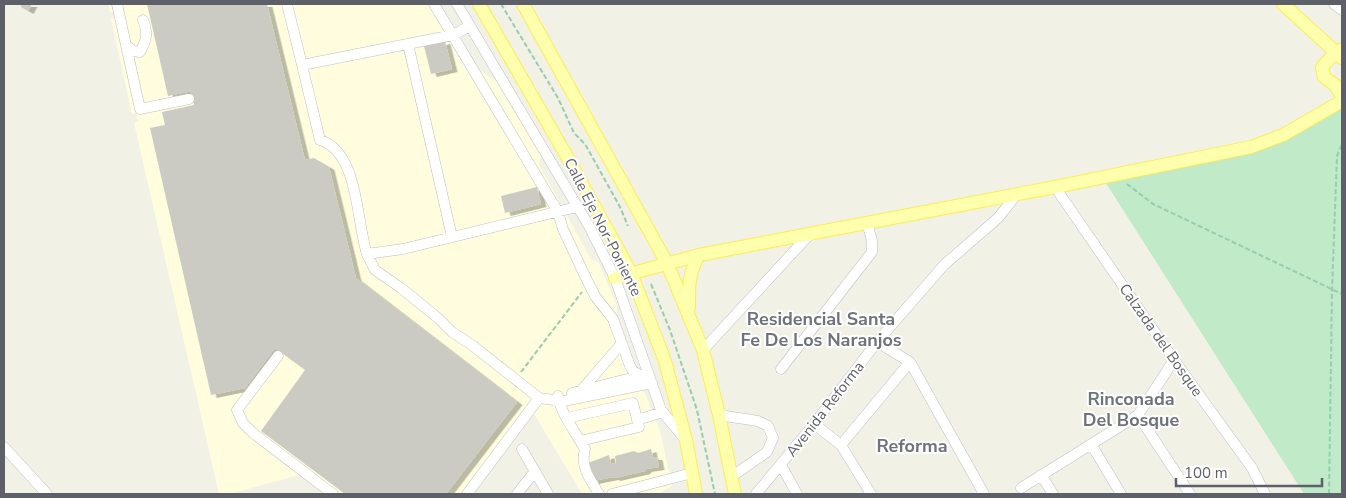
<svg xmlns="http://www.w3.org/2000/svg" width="1346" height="498" viewBox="0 0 1346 498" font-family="'Nunito Sans',sans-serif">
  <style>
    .commercial { fill: #fffddd }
    .green { fill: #c1eac8 }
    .building { fill: #cccbc3; filter: url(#shadow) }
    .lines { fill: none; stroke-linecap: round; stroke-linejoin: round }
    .minor-casing { stroke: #bdbfc6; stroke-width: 11 }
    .major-casing { stroke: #feed52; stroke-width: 14 }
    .path { stroke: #98ccb1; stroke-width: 2; stroke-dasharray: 5 2.5; stroke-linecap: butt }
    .minor { stroke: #fff; stroke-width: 10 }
    .major { stroke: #fdffad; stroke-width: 12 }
    .labels { text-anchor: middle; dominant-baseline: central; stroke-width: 4; stroke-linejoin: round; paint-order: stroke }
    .street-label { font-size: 15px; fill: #5d6068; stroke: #fff }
    .quarter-label { font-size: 18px; font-weight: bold; fill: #6e727a; stroke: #fff }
  </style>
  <defs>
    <filter id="shadow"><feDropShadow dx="5.5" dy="3" stdDeviation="0" flood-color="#0004"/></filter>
  </defs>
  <rect width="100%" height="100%" fill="#f1f1e6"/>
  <path class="commercial" d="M 108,4 L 439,4 L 475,67 L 496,81 L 541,155 L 539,165 L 591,259 L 599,263 L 617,306 L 616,321 L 660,431 L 672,486 L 658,494 L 582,494 L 534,414 L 473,494 L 324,494 L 299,475 L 229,494 L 219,494 L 134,123 L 138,121 L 136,113 L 132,114 L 111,19 L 115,18 L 114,11 L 110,12 Z"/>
  <path class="green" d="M 1342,105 L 1342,494 L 1304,494 L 1104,180 L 1267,148 Z"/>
  <path class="building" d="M 21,4 L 32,4 L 28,11 L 21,7 Z
    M 147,4 L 267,4 L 305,160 L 314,158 L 329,167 L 356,278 L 517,402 L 446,494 L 345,494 L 261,431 L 305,370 L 275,348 L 245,388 L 211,395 L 150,128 L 165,125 L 162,112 L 194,105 L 191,91 L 168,96 Z
    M 445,41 L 452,69 L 431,74 L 424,46 Z
    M 537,187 L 541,204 L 505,213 L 501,196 Z
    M 651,449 L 653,457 L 657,457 L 659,467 L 646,469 L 645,471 L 615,478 L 613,477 L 593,481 L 588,463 L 609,455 L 611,464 L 616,463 L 615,456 L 634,451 L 638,453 Z"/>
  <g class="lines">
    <defs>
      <path id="minor" d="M 117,4 L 140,109 L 189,99
        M 287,4 L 302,65
        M 434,4 L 558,212 L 563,229 L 584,274 L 595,296 L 613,319 L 630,366 L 633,371 L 641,376
        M 457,4 L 589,226 L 615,278 L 661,410 L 685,439
        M 1334,4 L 1342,10
        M 408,44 L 452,237
        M 126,45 L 133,51 L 140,52 C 147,40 148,32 143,20
        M 1055,187 L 1174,360 L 1252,468 L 1265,494
        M 577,207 L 403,249 L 367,254 L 375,270 L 401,288 L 438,318 L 452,332 L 472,345 L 539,398 L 554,400 L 559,402 L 652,383
        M 367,254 C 356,221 359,152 320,140 L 302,65 L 453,35 L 470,26
        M 877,342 L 910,362 L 984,494
        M 703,350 L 810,234
        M 278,356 L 237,410 L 243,423 L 253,433 L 333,494
        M 781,369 L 872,252 L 872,241 L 867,222
        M 572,393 L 643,375
        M 579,393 L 622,343
        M 558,396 C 560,411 572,427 580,441 L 639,427 L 633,403 L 567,418
        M 719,415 L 758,421 L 768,426 L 773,438 L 767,452 L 731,477
        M 1138,415 L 1190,494
        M 637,420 L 663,412
        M 814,424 L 841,445 L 871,494
        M 580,441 L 585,449 C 580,467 590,479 599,494
        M 1091,444 L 1121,494
        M 841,445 L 910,362
        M 4,447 L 47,494
        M 522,449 L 548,494
        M 781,465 L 797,494
        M 1041,475 L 1053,494
        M 1021,488 L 1138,415 L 1174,360
        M 467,494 L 539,398
        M 517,494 L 535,471
        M 612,494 L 692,473
        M 756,494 L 814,424 L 877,342 L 944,265 L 998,218 L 1017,194"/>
      <path id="major" d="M 479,4 L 569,160 L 631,273 L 665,361 L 686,440 L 696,494
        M 523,4 L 667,263 L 703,350 L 719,415 L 735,494
        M 1283,4 L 1342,58
        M 1342,49 L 1336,52 L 1322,67 L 1324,77 L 1335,85 L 1342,96
        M 615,278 L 699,255 L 1055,187 L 1251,147 L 1283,135 L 1342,101
        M 689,308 C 689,287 688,274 699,255"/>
    </defs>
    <use href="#minor" class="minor-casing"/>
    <use href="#major" class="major-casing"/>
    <path class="path" d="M 501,4 L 558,98 L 574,133 L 585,144 L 620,207 L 628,226
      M 1127,184 L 1153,204 L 1342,294
      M 651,284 L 670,330 L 697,410 L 715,494
      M 521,372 L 582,292
      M 1329,494 L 1332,290 L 1337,156 L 1342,144"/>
    <use href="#minor" class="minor"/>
    <use href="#major" class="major"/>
  </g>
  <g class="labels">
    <g class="street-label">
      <text transform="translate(603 227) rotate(63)">Calle Eje Nor-Poniente</text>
      <text transform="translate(1161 340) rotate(55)">Calzada del Bosque</text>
      <text transform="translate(825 409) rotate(-52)">Avenida Reforma</text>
    </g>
    <g class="quarter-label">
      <text x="821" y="319">Residencial Santa<tspan x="821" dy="21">Fe De Los Naranjos</tspan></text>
      <text x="1131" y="399">Rinconada<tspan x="1131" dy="21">Del Bosque</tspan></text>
      <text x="912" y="446">Reforma</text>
    </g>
  </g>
  <rect width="1346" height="498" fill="none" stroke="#5d6068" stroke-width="10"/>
  <path d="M1176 478v8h146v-8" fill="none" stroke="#5d6068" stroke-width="2.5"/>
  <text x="1184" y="478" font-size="15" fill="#5d6068" stroke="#ffffff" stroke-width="4" paint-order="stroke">100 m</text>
</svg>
